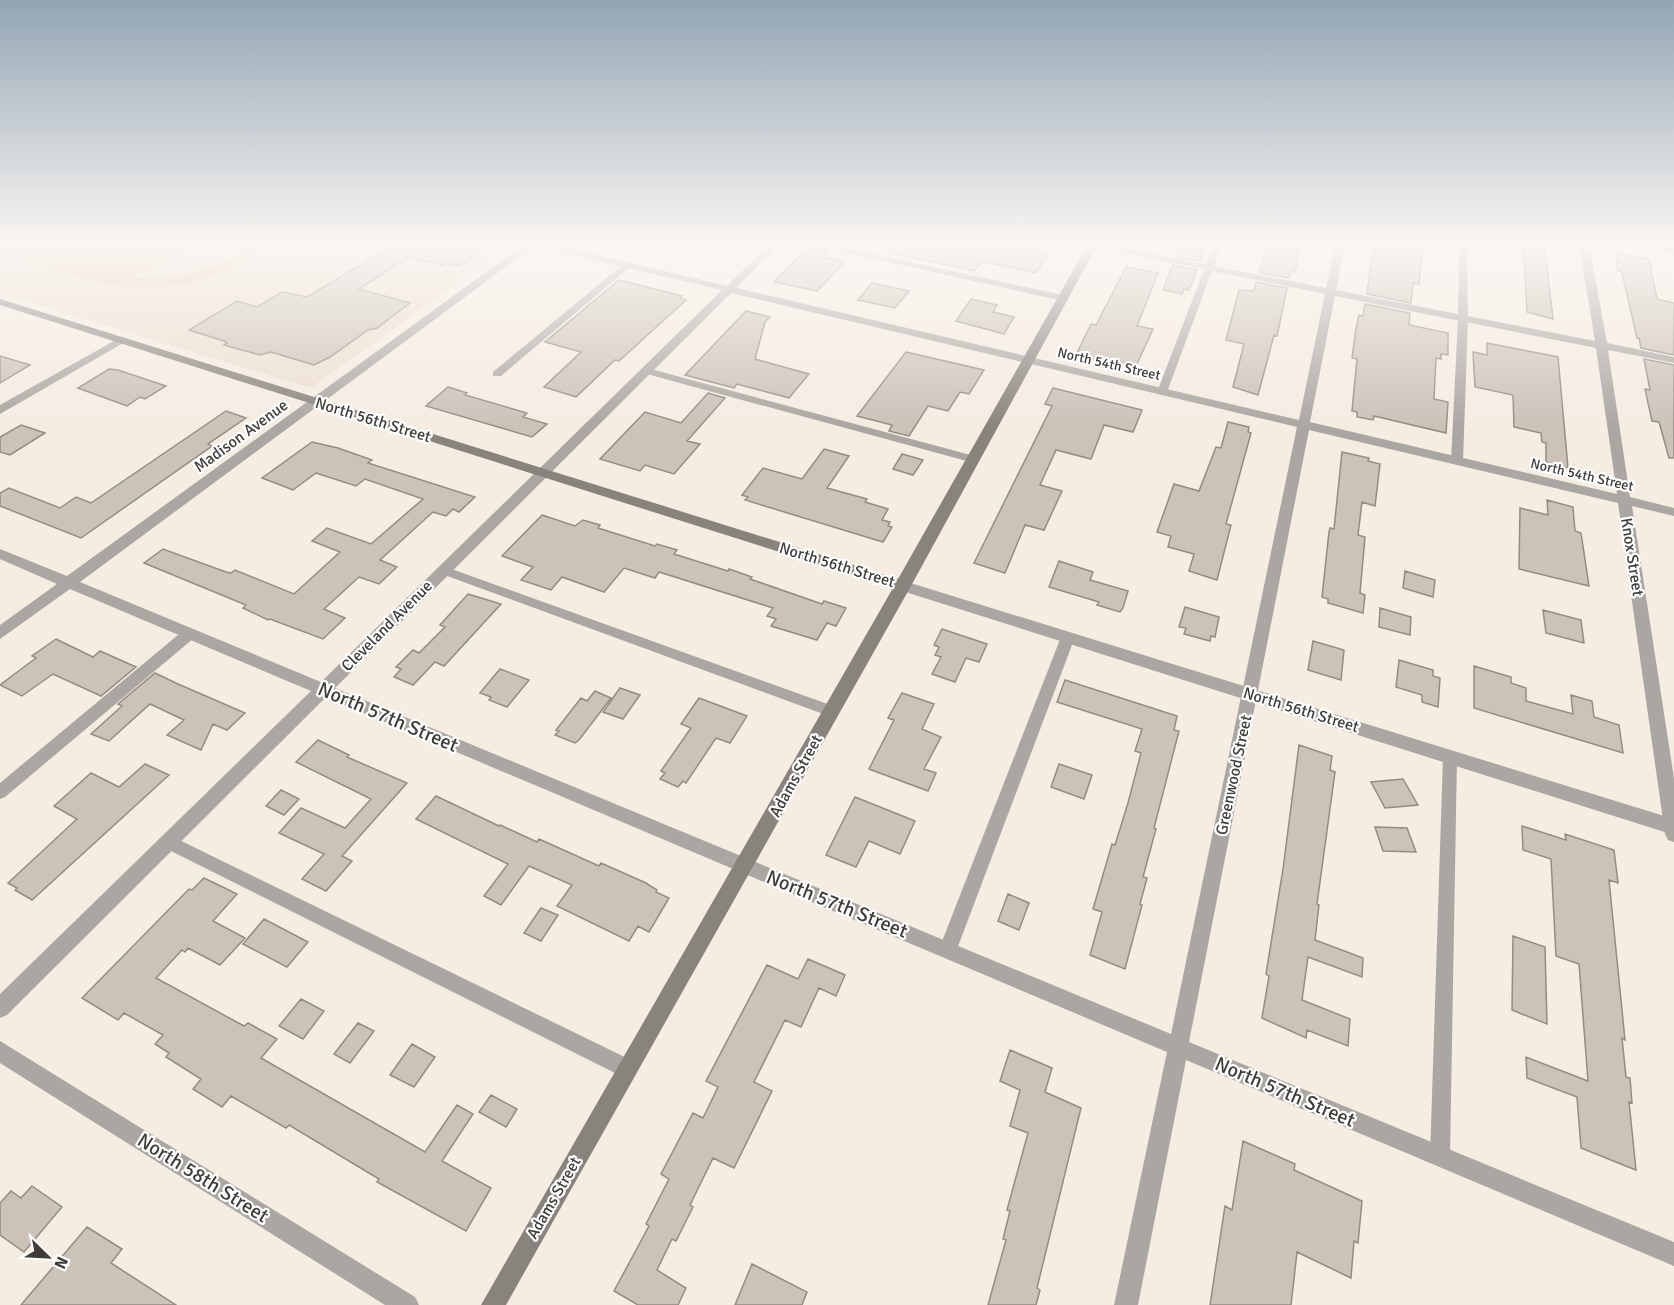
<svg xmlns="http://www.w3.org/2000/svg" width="1674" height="1305" viewBox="0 0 1674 1305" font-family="Signika,sans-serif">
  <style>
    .built { fill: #ecdfcf }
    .green { fill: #e4ccb1 }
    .building { fill: #cbc2b8; stroke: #948c83; stroke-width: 1.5 }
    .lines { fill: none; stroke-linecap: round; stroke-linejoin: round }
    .service { fill: #aaa6a2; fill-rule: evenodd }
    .minor { fill: #aaa6a2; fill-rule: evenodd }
    .tertiary { fill: #aaa6a2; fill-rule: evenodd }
    .secondary { fill: #89837d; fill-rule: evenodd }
    .labels { text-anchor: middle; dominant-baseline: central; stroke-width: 4.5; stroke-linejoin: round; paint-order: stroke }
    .far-street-label { font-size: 14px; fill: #3f3c38; stroke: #fff }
    .street-label { font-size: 16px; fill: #3f3c38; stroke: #fff }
    .near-street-label { font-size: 20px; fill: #3f3c38; stroke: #fff }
  </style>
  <rect width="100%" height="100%" fill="#f5ece2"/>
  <path class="built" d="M 0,244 L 512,244 L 311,388 L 0,293 Z"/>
  <path class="green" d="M 0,244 L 198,244 L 147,272 L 142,271 L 132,277 L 156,279 L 194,273 L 226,260 L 247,244 L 265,244 C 251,261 231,270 211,277 C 132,303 75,275 0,253 Z"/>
  <path class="building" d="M 383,244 L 490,244 L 459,266 L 446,263 L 442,265 L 408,257 L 359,289 L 410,303 L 377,328 L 368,330 L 330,357 L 314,365 L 271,352 L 260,355 L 224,345 L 227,343 L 224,341 L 189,330 L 237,301 L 257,307 L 282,292 L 307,297 L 384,251 Z
    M 886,244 L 1007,244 L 1048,253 L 1036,273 L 982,261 L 975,271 L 885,252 Z
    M 1182,244 L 1207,244 L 1200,261 L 1177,257 Z
    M 1267,244 L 1300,249 L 1295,271 L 1291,270 L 1289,278 L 1259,273 Z
    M 1374,244 L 1405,244 L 1404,248 L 1422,251 L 1419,284 L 1413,283 L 1411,303 L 1367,294 Z
    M 1523,244 L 1544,244 L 1553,319 L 1527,312 Z
    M 808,247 L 828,252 L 822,257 L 845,262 L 817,291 L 774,282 Z
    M 1615,253 L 1649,259 L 1657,299 L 1674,303 L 1674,355 L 1641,348 L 1639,338 L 1637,338 L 1622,272 L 1618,271 Z
    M 1173,265 L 1197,270 L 1189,290 L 1184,289 L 1182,294 L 1163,290 Z
    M 1126,267 L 1158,273 L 1137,326 L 1153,329 L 1136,366 L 1110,360 L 1108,363 L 1076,355 L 1091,324 L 1096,325 Z
    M 619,280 L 682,296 L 680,298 L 686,300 L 619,361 L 615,360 L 576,397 L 544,387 L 581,352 L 545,342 Z
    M 1256,282 L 1287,288 L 1277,336 L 1274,335 L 1258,395 L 1233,387 L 1244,344 L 1226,340 L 1239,290 L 1254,291 Z
    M 872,283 L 909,291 L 895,308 L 858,300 Z
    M 971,299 L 997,305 L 993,312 L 1014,317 L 1004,334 L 956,321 Z
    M 1365,304 L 1410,313 L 1409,325 L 1448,333 L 1448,355 L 1441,354 L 1441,359 L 1436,358 L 1434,399 L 1448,402 L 1446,433 L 1374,416 L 1373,420 L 1357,417 L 1357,412 L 1352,411 L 1357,359 L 1352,358 L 1356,329 L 1359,315 L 1363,316 Z
    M 746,311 L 770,317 L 765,322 L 755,359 L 809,374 L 789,398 L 737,384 L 734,388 L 685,375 Z
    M 1487,343 L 1558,357 L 1568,468 L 1546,462 L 1546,443 L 1542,442 L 1541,433 L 1514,427 L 1513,395 L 1475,387 L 1473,352 L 1487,355 Z
    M 906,352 L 984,370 L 969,394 L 960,392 L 948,411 L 928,406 L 909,436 L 889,431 L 892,425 L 857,416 Z
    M 0,356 L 30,365 L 0,383 Z
    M 1644,359 L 1674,365 L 1674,458 L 1669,458 L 1659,422 L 1652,421 L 1645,389 L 1650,390 Z
    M 109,369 L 118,370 L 166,386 L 145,399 L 140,397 L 127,406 L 78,388 Z
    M 448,387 L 467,393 L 465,395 L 527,413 L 523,417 L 547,424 L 532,437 L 426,406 Z
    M 1053,388 L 1142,410 L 1133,432 L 1104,425 L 1091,459 L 1056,450 L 1040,485 L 1062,491 L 1044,530 L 1025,525 L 1005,573 L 974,563 L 1052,406 L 1045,404 Z
    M 708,393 L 725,398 L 687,441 L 700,444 L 674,474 L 645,465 L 640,471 L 600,459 L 645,412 L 681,423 Z
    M 226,411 L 246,418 L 208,444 L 212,446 L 81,538 L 0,506 L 0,493 L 9,488 L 60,508 L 76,497 L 91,503 Z
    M 1228,422 L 1249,427 L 1248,432 L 1251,433 L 1226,524 L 1231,525 L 1217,580 L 1189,571 L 1194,554 L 1168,547 L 1171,536 L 1157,532 L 1174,484 L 1199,491 L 1216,447 L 1221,448 Z
    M 21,425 L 45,433 L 10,455 L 0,452 L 0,437 Z
    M 312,442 L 338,448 L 372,460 L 368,463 L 475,497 L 459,512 L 453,509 L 446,516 L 433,512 L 380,560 L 397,567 L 379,584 L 359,577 L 324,609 L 345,618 L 323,639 L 270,619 L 268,620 L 243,608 L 246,605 L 144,563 L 163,549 L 226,572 L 231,573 L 235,570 L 294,594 L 340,552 L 312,541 L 327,528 L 371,544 L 423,499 L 365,479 L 356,486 L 316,473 L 293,490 L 262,478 Z
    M 824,449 L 849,456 L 827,488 L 867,499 L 865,502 L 888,509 L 882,520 L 890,522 L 888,526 L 892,527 L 883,542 L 745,500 L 748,497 L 742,495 L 763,468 L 802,479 Z
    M 1342,452 L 1369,458 L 1368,461 L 1380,464 L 1375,506 L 1362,502 L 1358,535 L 1365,537 L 1360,593 L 1365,595 L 1363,613 L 1328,603 L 1328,599 L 1322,597 L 1329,532 L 1330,528 L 1334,529 Z
    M 902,454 L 923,460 L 913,475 L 893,469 Z
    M 1547,500 L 1573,507 L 1575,531 L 1581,533 L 1589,586 L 1519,569 L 1520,508 L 1548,515 Z
    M 542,515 L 575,526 L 583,520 L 600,525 L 598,528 L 655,546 L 657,544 L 677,550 L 674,554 L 728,571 L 729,569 L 752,577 L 750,579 L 822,604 L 824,601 L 846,608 L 836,626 L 827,623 L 817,640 L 771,626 L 776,619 L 767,616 L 773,608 L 659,572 L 655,578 L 624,568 L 604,592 L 562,577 L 551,590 L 521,580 L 533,567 L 502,556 Z
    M 1059,561 L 1093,572 L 1090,580 L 1128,591 L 1123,608 L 1120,612 L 1097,605 L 1099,602 L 1049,587 Z
    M 1405,571 L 1435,580 L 1433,597 L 1403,588 Z
    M 468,594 L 501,604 L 444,666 L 435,662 L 413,685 L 394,677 L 401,669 L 396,667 L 413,650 L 419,653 L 445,627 L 440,625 Z
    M 1185,607 L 1219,617 L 1215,637 L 1211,636 L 1210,641 L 1184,634 L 1186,628 L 1179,627 Z
    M 1380,608 L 1411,617 L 1410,635 L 1379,627 Z
    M 1543,610 L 1581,620 L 1584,643 L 1546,633 Z
    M 942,629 L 987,644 L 979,662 L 966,658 L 955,682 L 932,674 L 941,657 L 935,655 L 939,647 L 934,645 Z
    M 56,639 L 93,657 L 100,651 L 136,667 L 101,696 L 53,674 L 22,696 L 0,685 L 36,658 L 32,656 Z
    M 1313,641 L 1344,650 L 1341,680 L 1308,670 Z
    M 1399,660 L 1433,670 L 1433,676 L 1440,678 L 1438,707 L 1422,702 L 1422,695 L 1396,687 Z
    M 1474,666 L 1511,677 L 1511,683 L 1526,688 L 1526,701 L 1573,714 L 1571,695 L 1592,701 L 1594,717 L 1619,725 L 1623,753 L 1474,708 Z
    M 500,669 L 529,680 L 507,707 L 489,700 L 491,697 L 480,693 Z
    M 155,673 L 178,684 L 245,713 L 227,730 L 213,724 L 201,750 L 167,735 L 184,720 L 150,704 L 109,741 L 91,734 L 122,706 L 118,704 Z
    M 1065,680 L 1177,716 L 1174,730 L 1179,731 L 1154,828 L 1156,829 L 1143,877 L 1147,878 L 1140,904 L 1142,905 L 1125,969 L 1090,955 L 1102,912 L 1093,909 L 1112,844 L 1115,845 L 1128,803 L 1141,753 L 1135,751 L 1142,729 L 1057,702 Z
    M 620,688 L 640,695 L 623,719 L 603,712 Z
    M 595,691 L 611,698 L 579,740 L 575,743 L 555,735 L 559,731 L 556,730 L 581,698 L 587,701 Z
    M 902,693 L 934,704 L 922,729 L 941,737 L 924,769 L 936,773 L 928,791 L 869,769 L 894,720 L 888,718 Z
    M 699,698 L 747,716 L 730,743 L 716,738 L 686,783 L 683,781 L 678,787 L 660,779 L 665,773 L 661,771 L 691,728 L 681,724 Z
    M 318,740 L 349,755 L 347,757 L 407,783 L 342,856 L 352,861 L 326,891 L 302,879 L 324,854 L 279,833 L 301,808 L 345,828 L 371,799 L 296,762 Z
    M 1299,745 L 1332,756 L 1330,770 L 1335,772 L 1317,904 L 1319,905 L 1315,940 L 1363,958 L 1362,977 L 1308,957 L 1302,1000 L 1350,1019 L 1348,1046 L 1307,1030 L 1306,1038 L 1262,1018 L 1269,976 L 1266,974 L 1283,869 Z
    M 145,764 L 169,775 L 32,900 L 15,890 L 17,888 L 8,883 L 77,819 L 54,806 L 91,773 L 119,787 Z
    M 1059,764 L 1092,775 L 1084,799 L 1051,787 Z
    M 1403,779 L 1418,805 L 1385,808 L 1371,782 Z
    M 281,790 L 299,799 L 284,815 L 266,806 Z
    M 436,796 L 499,826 L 500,825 L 537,842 L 539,839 L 599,866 L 601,863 L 646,883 L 657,890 L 656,892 L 669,898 L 649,932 L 638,926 L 629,941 L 557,906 L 572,885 L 529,866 L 501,905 L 484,896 L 508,864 L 416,819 Z
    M 855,797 L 915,821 L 900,854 L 869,841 L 856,867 L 826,855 Z
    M 1522,826 L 1566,840 L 1565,834 L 1614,850 L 1618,883 L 1609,880 L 1625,1040 L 1622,1038 L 1626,1077 L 1630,1078 L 1632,1103 L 1629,1102 L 1636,1170 L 1581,1148 L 1577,1097 L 1527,1078 L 1526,1057 L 1588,1081 L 1579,964 L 1556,956 L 1551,859 L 1523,850 Z
    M 1375,827 L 1407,828 L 1416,852 L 1383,851 Z
    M 204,878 L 237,894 L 213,921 L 245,938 L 220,965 L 188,948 L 185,952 L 182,950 L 156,978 L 244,1026 L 248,1023 L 277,1039 L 261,1058 L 425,1152 L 457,1105 L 473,1114 L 442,1161 L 491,1188 L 466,1231 L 377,1182 L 379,1179 L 289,1125 L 286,1128 L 231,1096 L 222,1107 L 193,1089 L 201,1079 L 166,1057 L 169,1053 L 155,1044 L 163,1035 L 124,1013 L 118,1020 L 82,998 L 189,889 L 192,890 Z
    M 1008,894 L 1029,903 L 1019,930 L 998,921 Z
    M 541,908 L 558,915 L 541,941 L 524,933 Z
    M 264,919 L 308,942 L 287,967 L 243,944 Z
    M 1513,936 L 1545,947 L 1547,1024 L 1512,1010 Z
    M 808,959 L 845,975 L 836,996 L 819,988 L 801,1027 L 785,1020 L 754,1082 L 772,1091 L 734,1168 L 713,1158 L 690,1205 L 693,1207 L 676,1241 L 672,1239 L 657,1270 L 686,1288 L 678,1305 L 638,1305 L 614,1291 L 649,1226 L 646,1224 L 669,1179 L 661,1174 L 693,1113 L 703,1118 L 718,1087 L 706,1081 L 767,965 L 798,979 Z
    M 301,999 L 324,1011 L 303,1039 L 279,1026 Z
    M 358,1023 L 374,1031 L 350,1063 L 334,1054 Z
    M 412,1044 L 435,1057 L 414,1087 L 390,1075 Z
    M 1010,1050 L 1052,1068 L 1045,1092 L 1081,1108 L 1037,1288 L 1040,1290 L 1036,1305 L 988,1305 L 1006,1240 L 1003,1239 L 1010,1211 L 1007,1210 L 1028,1133 L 1010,1126 L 1020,1090 L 1000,1081 Z
    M 491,1095 L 517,1109 L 506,1127 L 479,1112 Z
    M 1243,1141 L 1295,1164 L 1294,1170 L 1362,1201 L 1358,1243 L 1354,1241 L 1351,1278 L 1297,1252 L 1291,1305 L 1210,1305 L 1225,1206 L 1232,1210 Z
    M 32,1186 L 62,1207 L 24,1252 L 0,1235 L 0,1203 L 11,1191 L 21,1198 Z
    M 87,1227 L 122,1249 L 111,1263 L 176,1305 L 21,1305 Z
    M 752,1264 L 807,1292 L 802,1305 L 735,1305 Z"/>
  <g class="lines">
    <path class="service" d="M 809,244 L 825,244 L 1063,295 L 1068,298 L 1063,301 Z
      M 1214,244 L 1222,244 L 1167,392 L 1162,395 L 1158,394 L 1157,392 Z
      M 1459,244 L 1467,244 L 1468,319 L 1463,461 L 1457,465 L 1451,461 L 1458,319 Z
      M 625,263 L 632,265 L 501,376 L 493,376 L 493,372 Z
      M 647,368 L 978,457 L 980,459 L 974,463 L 643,373 L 642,371 Z
      M 443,566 L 836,707 L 838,711 L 836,715 L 826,715 L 439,573 L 437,570 L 439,567 Z
      M 189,629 L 196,634 L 194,638 L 5,797 L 0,799 L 0,783 L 184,630 Z
      M 1068,632 L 1075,637 L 957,949 L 954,955 L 948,957 L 942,955 L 939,949 L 1061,637 Z
      M 1450,751 L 1455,753 L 1457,757 L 1450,1156 L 1447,1163 L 1440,1166 L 1433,1163 L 1430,1156 L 1443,757 L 1445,753 Z
      M 169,835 L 635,1062 L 637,1069 L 635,1076 L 628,1078 L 621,1076 L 163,847 L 161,842 L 163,837 Z"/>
    <path class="minor" d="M 525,244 L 550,244 L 727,286 L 770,244 L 780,244 L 736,288 L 1299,420 L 1325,294 L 1081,244 L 1101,244 L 1326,288 L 1335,244 L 1345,244 L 1336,290 L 1595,341 L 1579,244 L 1589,244 L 1607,343 L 1674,357 L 1674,363 L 1608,350 L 1630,497 L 1674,508 L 1674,516 L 1632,506 L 1674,778 L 1674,842 L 1668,840 L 1665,834 L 1618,503 L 1309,430 L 1189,1042 L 1674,1242 L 1674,1266 L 1186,1060 L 1138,1305 L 1114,1305 L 1167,1052 L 326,697 L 7,1015 L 0,1018 L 0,994 L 311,691 L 70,589 L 0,639 L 0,625 L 57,584 L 0,559 L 0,549 L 67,576 ZM 534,246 L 722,290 L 321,682 L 80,582 ZM 731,293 L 1297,427 L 1171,1034 L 335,688 ZM 1335,296 L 1596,348 L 1617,494 L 1310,422 Z
      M 1633,244 L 1674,247 L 1674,253 L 1638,247 Z
      M 121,337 L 126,340 L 125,342 L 0,414 L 0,405 Z
      M 0,1041 L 415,1297 L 419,1305 L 385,1305 L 0,1063 Z"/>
    <path class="tertiary" d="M 904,581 L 1674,819 L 1674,835 L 899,590 L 897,586 L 899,582 Z"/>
    <path class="secondary" d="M 1088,244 L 1098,244 L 911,586 L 506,1305 L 481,1305 L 893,588 L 0,305 L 0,299 L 898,579 Z"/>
  </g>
  <linearGradient id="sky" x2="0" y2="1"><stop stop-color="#92a5b4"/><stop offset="0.57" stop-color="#faf6f2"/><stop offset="1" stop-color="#faf6f2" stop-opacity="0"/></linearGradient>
  <rect width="1674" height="427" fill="url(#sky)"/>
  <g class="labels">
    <g class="far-street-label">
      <text transform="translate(1109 364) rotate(13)">North 54th Street</text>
      <text transform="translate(1582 475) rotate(13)">North 54th Street</text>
    </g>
    <g class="street-label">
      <text transform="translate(373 420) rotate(17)">North 56th Street</text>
      <text transform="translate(241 436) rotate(-36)">Madison Avenue</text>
      <text transform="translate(1632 557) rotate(81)">Knox Street</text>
      <text transform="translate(837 565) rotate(17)">North 56th Street</text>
      <text transform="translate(387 626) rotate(-45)">Cleveland Avenue</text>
      <text transform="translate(1301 710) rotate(17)">North 56th Street</text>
      <text transform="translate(1234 775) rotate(-78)">Greenwood Street</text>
      <text transform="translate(796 776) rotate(-61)">Adams Street</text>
      <text transform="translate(554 1198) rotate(-60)">Adams Street</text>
    </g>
    <g class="near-street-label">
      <text transform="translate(388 717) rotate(23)">North 57th Street</text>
      <text transform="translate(837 904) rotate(22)">North 57th Street</text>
      <text transform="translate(1285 1092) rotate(23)">North 57th Street</text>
      <text transform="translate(203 1178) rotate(32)">North 58th Street</text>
    </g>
  </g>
  <g transform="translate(48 1257) rotate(114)" stroke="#ffffff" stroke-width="4.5" paint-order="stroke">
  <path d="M0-4.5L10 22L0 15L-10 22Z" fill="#3f3c38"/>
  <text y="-9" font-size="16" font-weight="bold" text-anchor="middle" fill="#3f3c38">N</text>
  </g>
</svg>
